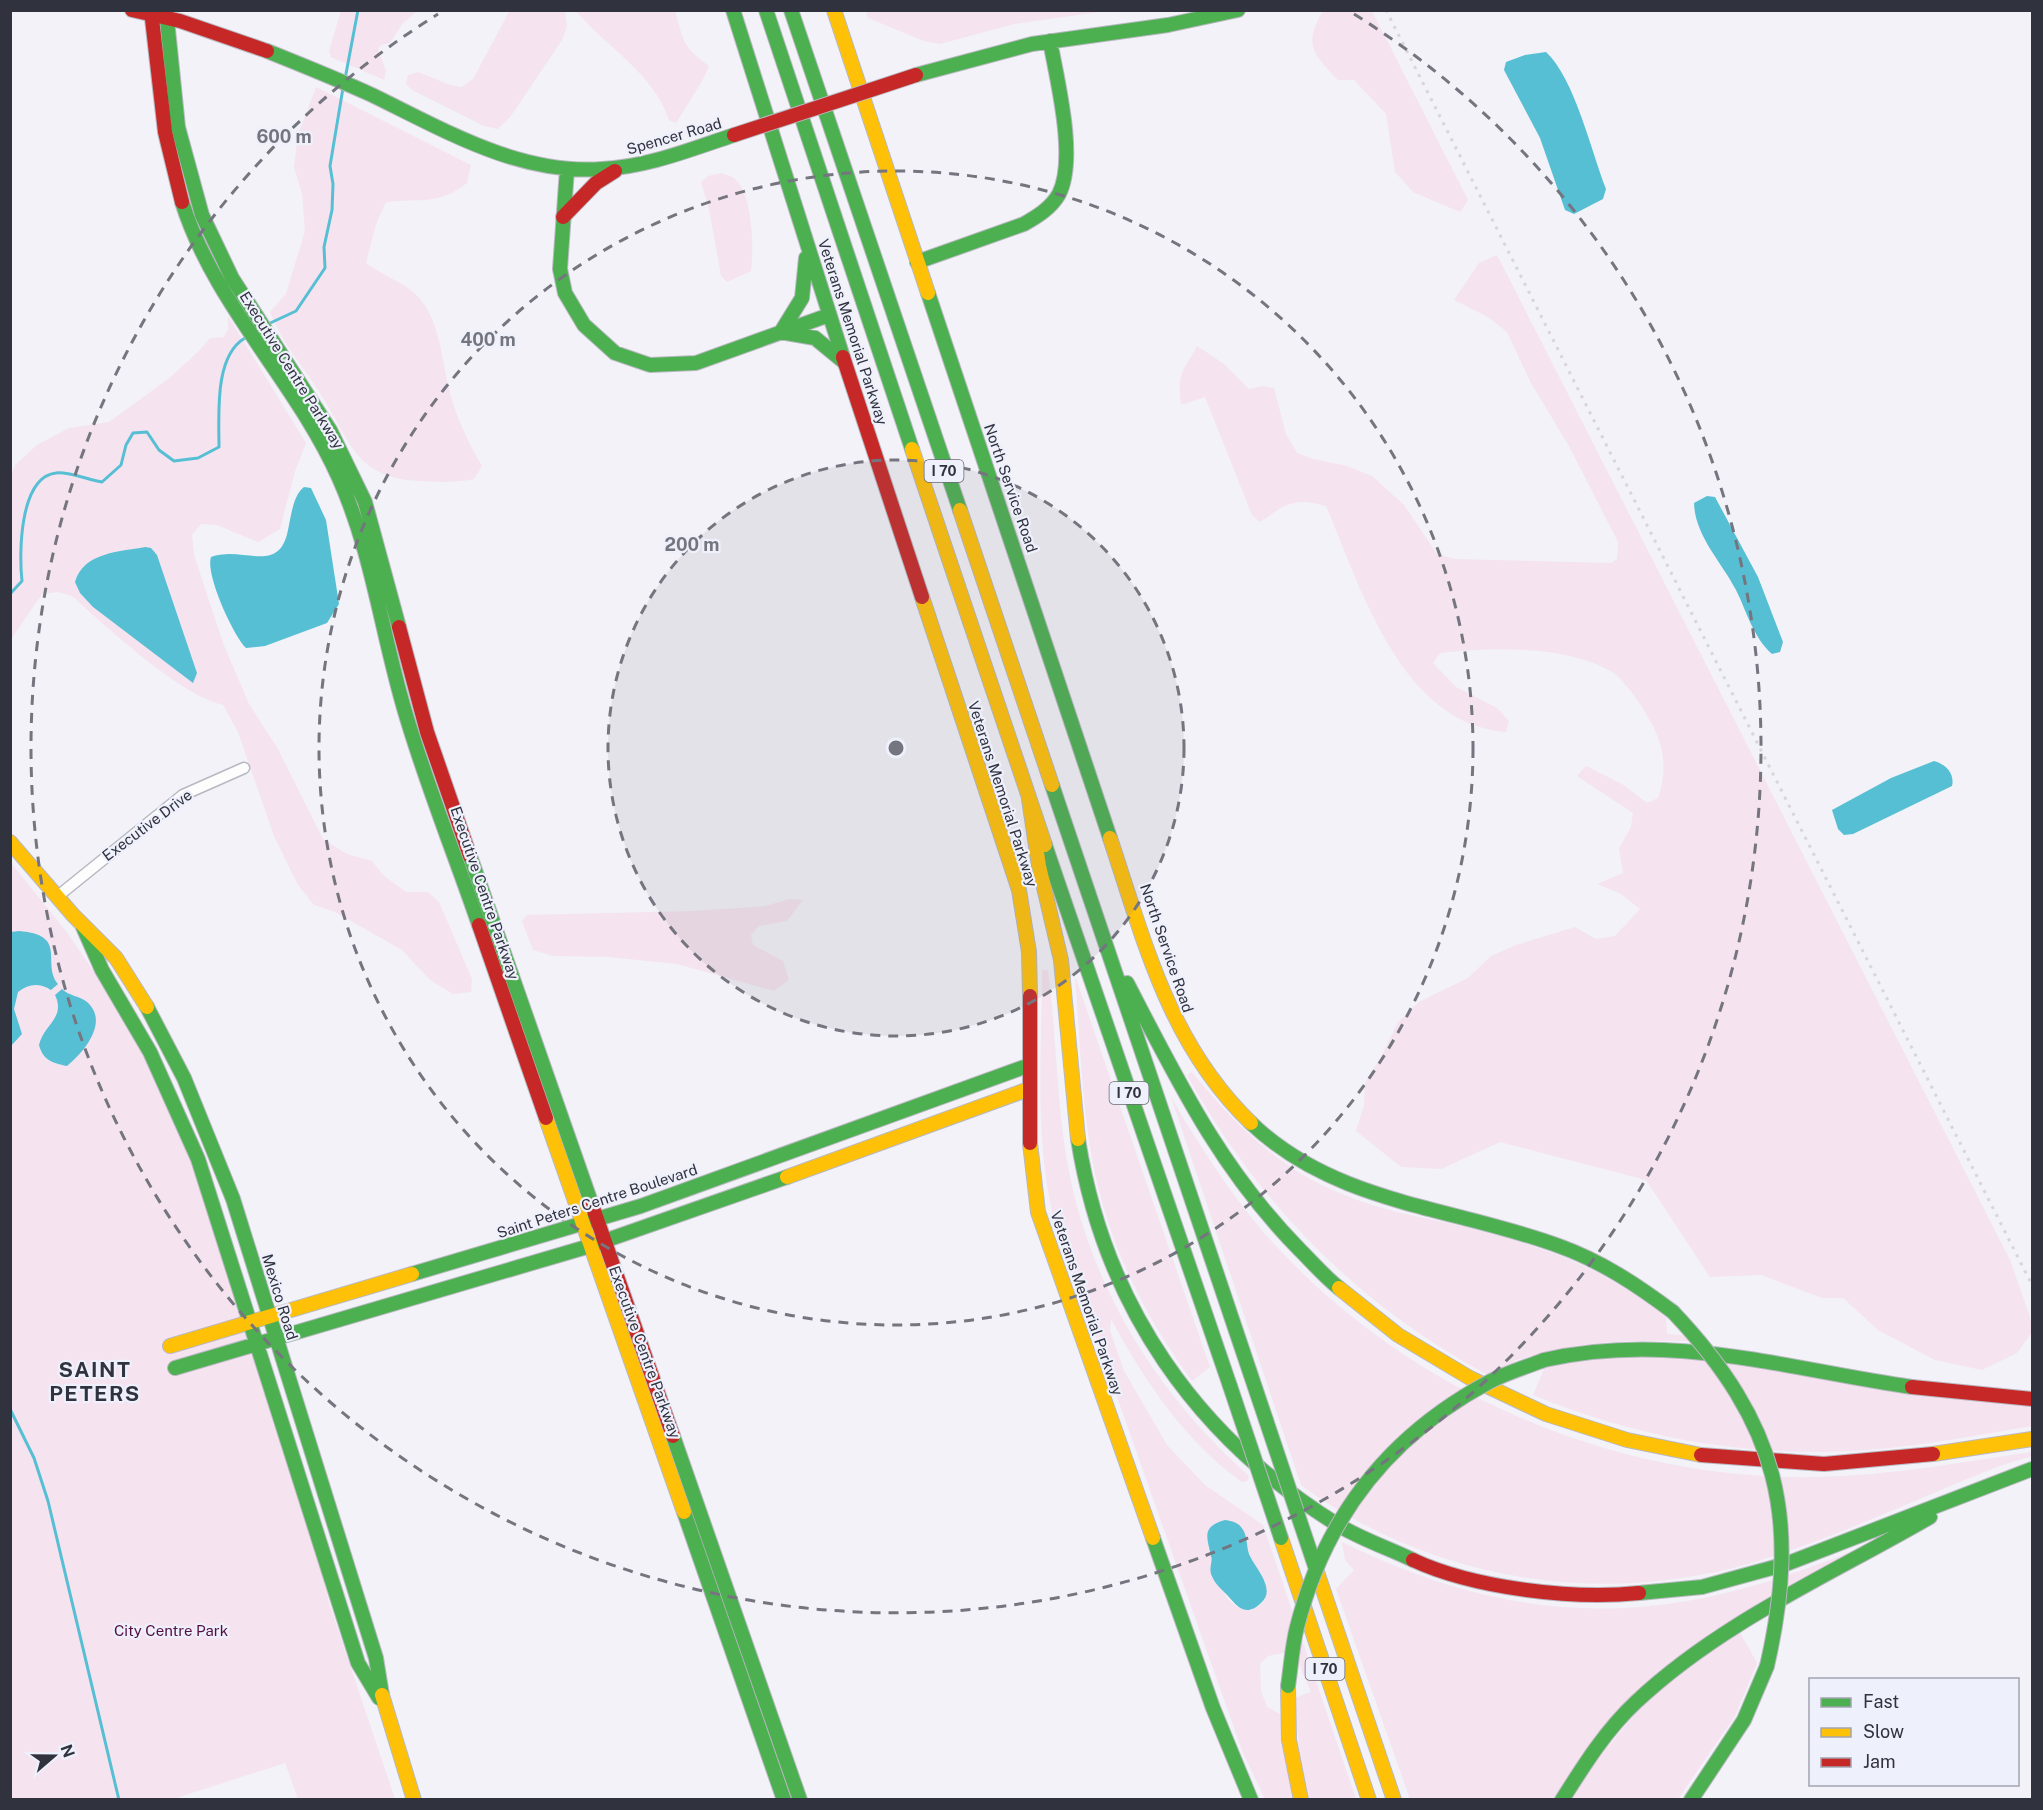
<svg xmlns="http://www.w3.org/2000/svg" width="2043" height="1810" viewBox="0 0 2043 1810" font-family="'Public Sans',sans-serif">
  <style>
    .green { fill: #f5e3f0; fill-rule: evenodd }
    .water { fill: #57bfd3 }
    .lines { fill: none; stroke-linecap: round; stroke-linejoin: round }
    .stream { stroke: #57bfd3; stroke-width: 3 }
    .street-casing { stroke: #b8b8c0; stroke-width: 13 }
    .fast-casing { stroke: #b8b8c0; stroke-width: 16 }
    .slow-casing { stroke: #b8b8c0; stroke-width: 16 }
    .jam-casing { stroke: #b8b8c0; stroke-width: 16 }
    .street { stroke: #fdfdfe; stroke-width: 10 }
    .fast { stroke: #4caf50; stroke-width: 14 }
    .slow { stroke: #ffc107; stroke-width: 14 }
    .jam { stroke: #c62828; stroke-width: 14 }
    .rail { stroke: #d7d7d9; stroke-width: 3; stroke-dasharray: 3 6; stroke-linecap: butt }
    .fast-bridge-casing { stroke: #b8b8c0; stroke-width: 16; stroke-linecap: butt }
    .jam-bridge-casing { stroke: #b8b8c0; stroke-width: 16; stroke-linecap: butt }
    .fast-bridge { stroke: #4caf50; stroke-width: 14 }
    .jam-bridge { stroke: #c62828; stroke-width: 14 }
    .ring { fill: none; stroke: #74757e; stroke-width: 3; stroke-dasharray: 10 8 }
    .labels { text-anchor: middle; dominant-baseline: central; stroke-width: 4.5; stroke-linejoin: round; paint-order: stroke }
    .shield { fill: #eef0fc; stroke: #696b76; stroke-width: 1.5 }
    .shield-label { font-size: 14px; font-weight: bold; fill: #30323d }
    .street-label { font-size: 15px; fill: #30323d; stroke: #eef0fc }
    .park-label { font-size: 15px; fill: #550e41; stroke: #eef0fc }
    .district-label { font-size: 21px; font-weight: bold; letter-spacing: 1.5px; fill: #30323d; stroke: #eef0fc }
    .centre { fill: #74757e; stroke: #eef0fc; stroke-width: 3 }
    .ring-label { font-size: 18px; text-anchor: middle; font-weight: bold; fill: #74757e; stroke: #eef0fc; stroke-width: 4.5; stroke-linejoin: round; paint-order: stroke }
  </style>
  <rect width="100%" height="100%" fill="#f2f2f8"/>
  <path class="green" d="M 510,10 L 565,11 L 567,27 L 562,40 L 511,116 L 498,129 L 484,126 L 412,90 L 406,84 L 408,75 L 418,72 L 450,85 L 462,87 L 473,79 Z
    M 341,11 L 417,11 L 403,23 L 390,43 L 381,45 L 378,49 L 386,71 L 384,80 L 331,57 L 329,51 Z
    M 576,11 L 675,11 C 684,42 682,46 709,66 L 701,83 L 676,123 L 669,120 C 653,72 607,48 576,11 Z
    M 866,11 L 866,10 L 1107,11 L 1014,24 L 940,44 L 924,41 L 868,18 Z
    M 1323,11 L 1372,11 L 1468,200 L 1460,212 L 1413,192 L 1395,172 L 1386,114 L 1354,80 L 1338,80 C 1313,53 1303,45 1323,11 Z
    M 316,87 L 471,165 L 467,183 C 438,206 419,198 386,202 L 376,224 L 366,263 C 380,274 402,282 413,292 C 443,317 441,368 453,403 C 460,425 470,446 482,466 L 474,479 C 455,483 438,482 419,481 C 353,478 350,438 318,390 C 301,363 281,342 270,312 L 286,294 L 305,231 L 302,194 L 294,167 L 298,135 Z
    M 722,173 C 725,175 732,176 735,179 C 753,195 754,249 751,271 L 727,282 L 721,276 L 709,209 L 701,182 L 708,176 Z
    M 1497,255 L 2010,1260 L 2030,1317 L 2032,1332 L 2017,1353 L 1982,1370 L 1935,1360 L 1878,1330 L 1843,1298 L 1822,1298 L 1761,1275 L 1710,1277 L 1646,1180 L 1500,1142 L 1441,1169 L 1401,1167 L 1356,1131 L 1364,1105 L 1365,1083 L 1381,1057 L 1398,1022 L 1419,1002 L 1468,978 L 1491,956 L 1516,945 L 1575,927 L 1596,939 L 1615,936 L 1640,909 L 1621,894 L 1597,884 L 1623,873 L 1619,849 L 1631,827 L 1633,813 L 1577,776 L 1586,766 L 1622,784 L 1647,803 L 1658,798 C 1668,770 1664,744 1649,719 C 1643,707 1623,678 1612,672 C 1566,645 1492,647 1440,653 L 1433,663 L 1456,687 L 1497,708 L 1509,721 L 1506,732 C 1401,724 1361,588 1326,506 C 1293,497 1286,504 1260,522 L 1252,515 L 1205,397 L 1181,405 C 1177,373 1183,372 1197,346 L 1224,364 L 1249,389 L 1262,386 L 1274,388 L 1286,434 L 1297,453 L 1313,459 L 1347,466 L 1372,476 L 1404,505 L 1437,554 L 1455,559 L 1611,563 L 1617,559 L 1618,542 L 1570,448 L 1531,383 L 1507,332 L 1488,317 L 1454,300 L 1479,263 Z
    M 228,316 L 306,443 L 295,471 L 280,529 L 258,542 L 217,525 L 201,524 L 192,535 L 194,555 L 223,643 L 249,704 L 278,749 L 323,839 L 347,854 L 372,861 L 384,876 L 406,892 L 428,892 L 439,902 L 472,979 L 471,992 L 453,994 L 430,980 L 402,950 L 335,912 L 314,905 L 298,885 L 274,836 L 238,732 L 223,705 C 178,694 108,628 72,596 L 58,592 L 42,594 L 11,639 L 10,480 L 15,465 L 37,445 L 69,428 L 109,422 L 168,379 L 198,352 L 210,338 L 224,337 L 228,329 ZM 151,548 L 157,555 L 191,656 L 96,558 Z
    M 11,863 L 66,931 L 101,982 L 155,1077 L 194,1164 L 321,1570 L 329,1603 L 395,1799 L 298,1799 L 285,1763 L 173,1799 L 11,1799 Z
    M 789,899 L 803,900 L 787,921 L 759,926 L 751,935 L 753,945 L 783,961 L 789,980 L 774,991 L 677,964 L 609,957 L 553,956 L 533,950 L 522,921 L 527,915 L 692,911 L 766,906 Z
    M 1042,970 L 1048,970 C 1057,1038 1056,1109 1070,1177 C 1095,1295 1160,1397 1249,1476 L 1247,1481 L 1242,1482 C 1185,1442 1143,1378 1111,1319 L 1110,1330 L 1124,1371 L 1167,1445 L 1205,1485 L 1263,1525 L 1356,1799 L 1307,1799 L 1302,1777 L 1294,1698 L 1311,1692 L 1293,1651 L 1268,1656 L 1260,1664 L 1261,1691 L 1267,1707 L 1280,1714 L 1294,1799 L 1265,1799 L 1243,1753 L 1053,1216 C 1034,1132 1042,1056 1042,970 ZM 1244,1532 L 1250,1556 L 1265,1582 L 1265,1600 L 1259,1606 L 1244,1609 C 1222,1604 1217,1577 1212,1558 Z
    M 1075,976 L 1210,1367 L 1192,1381 C 1143,1314 1107,1241 1092,1158 C 1081,1098 1080,1036 1075,976 Z
    M 1192,1072 C 1233,1123 1280,1170 1342,1194 C 1377,1209 1415,1216 1452,1224 C 1533,1243 1601,1264 1666,1318 L 1667,1334 L 1690,1336 L 1691,1341 C 1626,1340 1577,1340 1514,1361 L 1503,1383 C 1366,1313 1261,1209 1187,1075 Z
    M 1171,1097 C 1199,1145 1229,1192 1265,1234 C 1402,1389 1610,1481 1817,1477 C 1889,1476 1961,1462 2032,1452 L 2032,1456 L 1997,1467 C 1910,1501 1824,1544 1733,1568 C 1584,1605 1424,1576 1301,1485 Z
    M 1648,1352 L 2032,1405 L 2032,1426 C 1978,1435 1922,1446 1866,1450 C 1751,1458 1640,1439 1533,1395 L 1545,1367 L 1559,1362 Z
    M 1342,1542 C 1526,1632 1670,1627 1857,1549 L 1713,1631 L 1554,1799 L 1410,1799 L 1336,1589 L 1354,1570 L 1345,1560 Z
    M 1739,1631 L 1757,1663 L 1735,1716 L 1678,1799 L 1569,1800 L 1583,1777 L 1649,1697 Z"/>
  <path class="water" d="M 1546,52 C 1575,79 1591,151 1606,189 L 1603,199 L 1574,214 L 1565,210 L 1540,138 L 1504,70 L 1506,62 L 1525,55 Z
    M 304,487 L 311,488 L 326,520 L 339,604 L 327,623 L 265,646 L 246,648 C 233,635 205,574 211,557 C 243,545 279,576 288,530 C 291,517 293,495 304,487 Z
    M 1707,496 L 1715,497 L 1758,577 L 1783,642 L 1780,652 L 1772,654 C 1753,637 1747,612 1736,590 C 1721,561 1695,536 1694,503 Z
    M 145,547 L 151,548 L 157,555 L 197,673 L 193,683 L 93,607 L 80,593 L 75,582 C 84,552 119,552 145,547 Z
    M 1934,761 C 1946,764 1955,774 1952,786 L 1853,834 L 1844,835 L 1838,829 L 1832,810 L 1891,778 Z
    M 19,931 C 69,935 41,963 58,984 L 51,990 C 40,983 29,983 18,992 L 14,1009 L 22,1034 L 11,1046 L 11,932 Z
    M 62,989 C 69,996 80,996 87,1002 C 110,1022 83,1053 67,1066 C 52,1063 43,1060 39,1045 C 44,1024 66,1018 55,995 Z
    M 1225,1520 C 1231,1521 1237,1522 1241,1527 C 1248,1535 1246,1545 1249,1554 C 1255,1568 1277,1589 1261,1603 C 1243,1620 1235,1602 1224,1592 C 1218,1586 1214,1582 1211,1574 C 1209,1567 1213,1561 1211,1556 C 1207,1537 1201,1527 1225,1520 Z"/>
  <g class="lines">
    <path class="stream" d="M 345,79 L 358,10
      M 266,325 L 296,311 L 325,268 L 324,247 L 332,210 L 333,184 L 330,166 L 343,88
      M 10,594 L 22,581 C 19,555 19,477 56,473 C 66,471 90,480 102,482 L 121,465 L 126,445 L 133,433 L 147,432 L 159,450 L 174,461 L 198,458 L 219,447 C 219,415 214,356 245,338
      M 10,1409 L 34,1458 L 48,1501 L 119,1800"/>
    <defs>
      <path id="street" d="M 58,896 L 183,795 L 244,768"/>
      <path id="fast" d="M 166,10 L 178,127 L 202,215 L 232,278 L 330,430 L 365,502 L 399,627
        M 733,10 L 843,357
        M 766,10 L 912,449
        M 791,10 L 960,510
        M 267,51 C 302,65 337,79 372,95 C 444,130 519,175 602,169 C 648,167 691,149 734,135
        M 916,75 L 1032,44 L 1168,25 L 1238,10
        M 567,169 L 560,269 L 565,293 L 584,325 L 615,353 L 650,365 L 696,363 L 829,315
        M 182,202 C 215,306 296,381 339,478 C 373,554 382,636 406,715 C 427,786 455,855 479,925
        M 917,262 L 1024,224 C 1038,216 1051,208 1059,194 C 1077,158 1057,80 1050,41
        M 928,293 L 1110,838
        M 781,332 L 802,298 L 806,258
        M 786,333 L 815,338 L 843,361
        M 1052,785 L 1266,1420
        M 1045,845 L 1230,1386
        M 470,856 L 592,1205
        M 83,927 L 102,970 L 150,1052 L 198,1159 L 358,1663 L 379,1698
        M 1127,983 C 1178,1081 1220,1169 1300,1250 C 1313,1263 1325,1277 1339,1288
        M 147,1007 L 184,1078 L 233,1199 L 376,1658 L 382,1695
        M 1251,1123 C 1335,1204 1454,1207 1559,1246 C 1601,1261 1637,1285 1673,1312
        M 1078,1139 C 1104,1305 1196,1437 1338,1525 C 1361,1539 1388,1548 1413,1560
        M 412,1274 L 641,1206 L 1027,1066
        M 1544,1360 C 1672,1331 1786,1369 1912,1387
        M 175,1368 L 590,1246 L 787,1177
        M 673,1436 L 800,1800
        M 684,1512 L 784,1800
        M 1153,1538 L 1213,1708 L 1251,1800
        M 1639,1593 L 1702,1587 L 1786,1564 L 2032,1469
        M 1562,1800 C 1584,1765 1606,1730 1636,1702 C 1721,1622 1830,1575 1930,1517
        M 1691,1800 L 1744,1720 L 1767,1666"/>
      <path id="slow" d="M 834,10 L 928,293
        M 912,449 L 1045,845
        M 960,510 L 1052,785
        M 922,597 L 1019,890 L 1029,952 L 1030,996
        M 1029,799 L 1039,866 L 1061,960 L 1078,1139
        M 1110,838 C 1145,943 1169,1044 1251,1123
        M 10,842 L 73,915 L 116,958 L 147,1007
        M 546,1118 L 684,1512
        M 1030,1143 L 1038,1212 L 1153,1538
        M 787,1177 L 1026,1090
        M 1339,1288 L 1398,1335 L 1470,1378 L 1546,1414 L 1627,1440 L 1701,1455
        M 170,1346 L 412,1274
        M 1933,1454 L 2032,1439
        M 1281,1538 L 1369,1800
        M 1316,1569 L 1394,1800
        M 1288,1686 L 1289,1740 L 1301,1800
        M 382,1695 L 414,1800"/>
      <path id="jam" d="M 132,10 L 180,21 L 267,51
        M 151,10 L 165,132 L 182,202
        M 563,217 L 596,183 L 615,171
        M 843,357 L 922,597
        M 399,627 L 427,732 L 470,856
        M 479,925 L 546,1118
        M 1030,1143 L 1030,996
        M 592,1205 L 673,1436
        M 1912,1387 L 2032,1399
        M 1701,1455 L 1824,1464 L 1933,1454
        M 1413,1560 C 1473,1588 1573,1600 1639,1593"/>
    </defs>
    <use href="#street" class="street-casing"/>
    <use href="#fast" class="fast-casing"/>
    <use href="#slow" class="slow-casing"/>
    <use href="#jam" class="jam-casing"/>
    <use href="#street" class="street"/>
    <use href="#fast" class="fast"/>
    <use href="#slow" class="slow"/>
    <use href="#jam" class="jam"/>
    <path class="rail" d="M 1386,10 L 2032,1285"/>
    <defs>
      <path id="fast-bridge" d="M 1673,1312 C 1778,1423 1801,1518 1767,1666
        M 1230,1386 L 1281,1538
        M 1266,1420 L 1316,1569
        M 1288,1686 C 1291,1667 1292,1646 1297,1627 C 1325,1517 1388,1436 1489,1382 C 1506,1373 1526,1367 1544,1360"/>
      <path id="jam-bridge" d="M 734,135 L 916,75"/>
    </defs>
    <use href="#fast-bridge" class="fast-bridge-casing"/>
    <use href="#jam-bridge" class="jam-bridge-casing"/>
    <use href="#fast-bridge" class="fast-bridge"/>
    <use href="#jam-bridge" class="jam-bridge"/>
  </g>
  <circle cx="896" cy="748" r="288" fill="#74757e" fill-opacity=".12"/>
  <g class="ring">
    <circle cx="896" cy="748" r="288"/>
    <circle cx="896" cy="748" r="577"/>
    <path d="M1354 14A865 865 0 1 1 438 14"/>
  </g>
  <g class="labels">
    <g class="shield">
      <rect x="924.5" y="460" width="39" height="22" rx="4.5"/>
      <rect x="1109.5" y="1082" width="39" height="22" rx="4.5"/>
      <rect x="1305.5" y="1658" width="39" height="22" rx="4.5"/>
    </g>
    <g class="shield-label">
      <text x="944" y="471">I 70</text>
      <text x="1129" y="1093">I 70</text>
      <text x="1325" y="1669">I 70</text>
    </g>
    <g class="street-label">
      <text transform="translate(674 136) rotate(-16)">Spencer Road</text>
      <text transform="translate(853 332) rotate(72)">Veterans Memorial Parkway</text>
      <text transform="translate(292 370) rotate(58)">Executive Centre Parkway</text>
      <text transform="translate(1011 488) rotate(71)">North Service Road</text>
      <text transform="translate(1003 794) rotate(72)">Veterans Memorial Parkway</text>
      <text transform="translate(147 825) rotate(-37)">Executive Drive</text>
      <text transform="translate(485 893) rotate(71)">Executive Centre Parkway</text>
      <text transform="translate(1167 948) rotate(71)">North Service Road</text>
      <text transform="translate(597 1201) rotate(-18)">Saint Peters Centre Boulevard</text>
      <text transform="translate(280 1297) rotate(73)">Mexico Road</text>
      <text transform="translate(1087 1303) rotate(71)">Veterans Memorial Parkway</text>
      <text transform="translate(645 1352) rotate(70)">Executive Centre Parkway</text>
    </g>
    <g class="park-label">
      <text x="171" y="1630">City Centre Park</text>
    </g>
    <g class="district-label">
      <text x="95" y="1369">SAINT<tspan x="95" dy="24">PETERS</tspan></text>
    </g>
  </g>
  <circle cx="896" cy="748" r="9" class="centre"/>
  <g class="ring-label">
    <text x="284" y="143">600 m</text>
    <text x="488" y="346">400 m</text>
    <text x="692" y="551">200 m</text>
  </g>
  <rect width="2043" height="1810" fill="none" stroke="#30323d" stroke-width="24"/>
  <rect x="1809" y="1678" width="210" height="108" fill="#eef0fc" stroke="#a2a4b0" stroke-width="1.5"/>
  <rect x="1821" y="1698" width="30" height="9" fill="#4caf50" stroke="#a2a4b0" stroke-width="1.5"/>
  <text x="1863" y="1708" font-size="18" fill="#30323d">Fast</text>
  <rect x="1821" y="1728" width="30" height="9" fill="#ffc107" stroke="#a2a4b0" stroke-width="1.5"/>
  <text x="1863" y="1738" font-size="18" fill="#30323d">Slow</text>
  <rect x="1821" y="1758" width="30" height="9" fill="#c62828" stroke="#a2a4b0" stroke-width="1.5"/>
  <text x="1863" y="1768" font-size="18" fill="#30323d">Jam</text>
  <g transform="translate(54 1756) rotate(70)" stroke="#eef0fc" stroke-width="4.5" paint-order="stroke">
  <path d="M0-4.5L10 22L0 15L-10 22Z" fill="#30323d"/>
  <text y="-9" font-size="16" font-weight="bold" text-anchor="middle" fill="#30323d">N</text>
  </g>
</svg>
